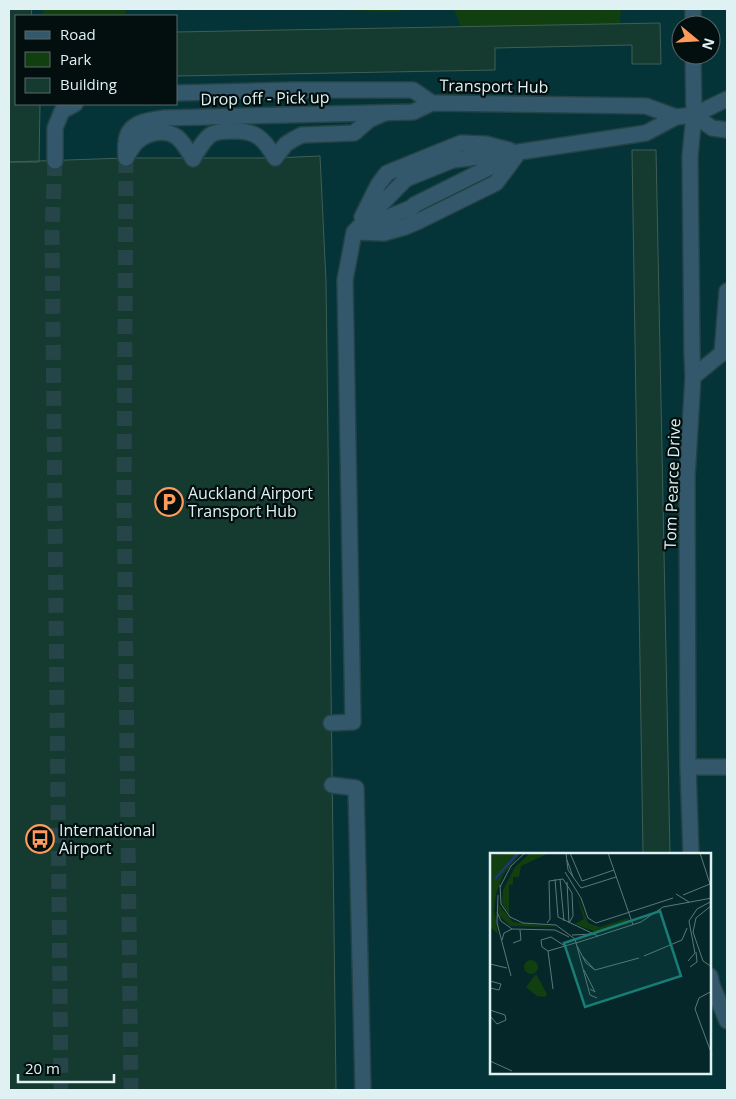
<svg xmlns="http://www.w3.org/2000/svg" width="736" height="1099" viewBox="0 0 736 1099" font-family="'Open Sans',sans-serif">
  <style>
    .built { fill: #043438; fill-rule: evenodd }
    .green { fill: #113f0f }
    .building { fill: #153a30; stroke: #405e55 }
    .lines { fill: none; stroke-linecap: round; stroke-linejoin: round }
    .minor-tunnel { stroke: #264548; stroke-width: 15; stroke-dasharray: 15 8; stroke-linecap: butt }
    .tertiary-tunnel { stroke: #264548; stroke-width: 15; stroke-dasharray: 15 8; stroke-linecap: butt }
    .service-casing { stroke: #244346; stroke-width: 18 }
    .minor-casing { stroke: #244346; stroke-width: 18 }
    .tertiary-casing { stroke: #244346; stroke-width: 18 }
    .service { stroke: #34586b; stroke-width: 15 }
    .minor { stroke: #34586b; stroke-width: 15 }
    .tertiary { stroke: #34586b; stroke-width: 15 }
    .labels { text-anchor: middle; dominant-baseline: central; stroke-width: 4.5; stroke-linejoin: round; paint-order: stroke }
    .street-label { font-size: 16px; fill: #dff1f2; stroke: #030e0f }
    .poi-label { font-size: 16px; fill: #dff1f2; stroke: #030e0f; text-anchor: start }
    .inset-river { fill: none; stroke: #1b397a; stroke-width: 2.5 }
    .inset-road { fill: none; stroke: #5c787a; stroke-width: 1 }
    .view { fill: #197c75; fill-opacity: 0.15; stroke: #197c75; stroke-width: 2.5 }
    .inset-edge { fill: none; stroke: #dff1f2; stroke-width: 2.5 }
  </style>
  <rect width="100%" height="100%" fill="#05272a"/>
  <path class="built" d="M 9,9 L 727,9 L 727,1090 L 9,1090 ZM 16,16 L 176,16 L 176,104 L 16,104 ZM 681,25 L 711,25 L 711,55 L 681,55 ZM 491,854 L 710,854 L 710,1073 L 491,1073 Z"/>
  <path class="green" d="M 42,9 L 125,9 L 126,16 L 44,16 Z
    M 310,9 L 403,9 L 398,12 Z
    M 454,9 L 621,9 L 620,24 L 461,27 Z"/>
  <path class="building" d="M 9,9 L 31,9 L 32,16 L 16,16 L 16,104 L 40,104 L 39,162 L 9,162 Z
    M 660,23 L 661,64 L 632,64 L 632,45 L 495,48 L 495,70 L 176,76 L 176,32 Z
    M 632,150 L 656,150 L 670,854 L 643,854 Z
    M 320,156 L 326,281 L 336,1090 L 9,1090 L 9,162 L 126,158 L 275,158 Z"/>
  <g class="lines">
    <path class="minor-tunnel" d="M 55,161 L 52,231 L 61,1090"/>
    <path class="tertiary-tunnel" d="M 126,158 L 124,499 L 131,1090"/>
    <defs>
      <path id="service" d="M 693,9 L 693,25
        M 693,55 L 694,115
        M 126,158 C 128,154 131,149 134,145 C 144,133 163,128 177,137 C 183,142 189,152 193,159 C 198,150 204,139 212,134 C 218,131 225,131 232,131 C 255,130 264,138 275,158 L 286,144 L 294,139 L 302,135 L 354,133 L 369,120 L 385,113
        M 362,217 L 378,185 L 387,173 L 461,143 L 486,144 L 509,150
        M 360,229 L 413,207 L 414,205 L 508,158
        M 354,232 L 384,233 L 405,227 L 419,221 L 496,183 L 519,152
        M 722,354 L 727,291
        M 693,377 L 727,349
        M 331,723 L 353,722 L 345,280 L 354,232 L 406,179 L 453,160 L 519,152 L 646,133 L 676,117
        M 688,767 L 727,767
        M 332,785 L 356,788 L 363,1090"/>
      <path id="minor" d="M 176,93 L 291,90 L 413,90 L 432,103
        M 694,115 L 712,128 L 727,130
        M 55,161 L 55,128 L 62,111 L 75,104
        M 691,854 L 688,767 L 687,477 L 693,377 L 692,354 L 690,156 L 694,115
        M 710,976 L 712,985 L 727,1021"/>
      <path id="tertiary" d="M 126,158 C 126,153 125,147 126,142 C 128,122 148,120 164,118 L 413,112 L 432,103 L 646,106 L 676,117 L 694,115 L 727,99"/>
    </defs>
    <use href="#service" class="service-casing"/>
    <use href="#minor" class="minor-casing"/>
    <use href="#tertiary" class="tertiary-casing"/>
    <use href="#service" class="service"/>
    <use href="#minor" class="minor"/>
    <use href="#tertiary" class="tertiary"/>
  </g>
  <defs>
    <symbol id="parking-ring" viewBox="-11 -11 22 22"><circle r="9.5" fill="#030e0f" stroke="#ff9b5b" stroke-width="1.5"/><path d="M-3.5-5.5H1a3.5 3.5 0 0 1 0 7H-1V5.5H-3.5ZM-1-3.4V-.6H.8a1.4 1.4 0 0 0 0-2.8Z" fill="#ff9b5b"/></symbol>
    <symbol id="bus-ring" viewBox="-11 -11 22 22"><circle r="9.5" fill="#030e0f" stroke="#ff9b5b" stroke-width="1.5"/><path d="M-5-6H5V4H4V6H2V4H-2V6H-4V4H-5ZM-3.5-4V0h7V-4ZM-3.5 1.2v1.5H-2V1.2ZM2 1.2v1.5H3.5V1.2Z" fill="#ff9b5b"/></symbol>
  </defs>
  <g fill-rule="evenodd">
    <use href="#parking-ring" x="153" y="486" width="32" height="32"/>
    <use href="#bus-ring" x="24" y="823" width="32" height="32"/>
  </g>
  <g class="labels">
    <g class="street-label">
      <text transform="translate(494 86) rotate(1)">Transport Hub</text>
      <text transform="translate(265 98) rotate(-1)">Drop off - Pick up</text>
      <text transform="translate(672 484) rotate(-88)">Tom Pearce Drive</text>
    </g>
    <g class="poi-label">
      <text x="188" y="493">Auckland Airport<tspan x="188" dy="18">Transport Hub</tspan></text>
      <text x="59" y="830">International<tspan x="59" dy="18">Airport</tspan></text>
    </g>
  </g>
  <g transform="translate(490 853)">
    <rect width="221" height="221" fill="#05272a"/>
    <path d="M 31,0 L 13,22 L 6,41 L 4,57 L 8,81 L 0,74 L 0,2 ZM 40,0 L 59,0 L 31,13 L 29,24 L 23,24 L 23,31 L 19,32 L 19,61 L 12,50 L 13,37 L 25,14 ZM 86,40 L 98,70 L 110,74 L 138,65 L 139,68 L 106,79 L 85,71 L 94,66 ZM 8,51 L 23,69 L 65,74 L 20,73 L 9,62 ZM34 114a7 7 0 1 1 14 0a7 7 0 1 1-14 0ZM 46,121 L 57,141 L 55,144 L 47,143 L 36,134 Z" fill="#113f0f"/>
    <path class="inset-river" d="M 5,26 L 28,0"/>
    <path class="inset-road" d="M 76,0 L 78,17 L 91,35 L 126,24M 80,0 L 92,28 L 124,17M 118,0 L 143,72M 77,7 L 83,24M 75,19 L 91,45 L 98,65 L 106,70 L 183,45M 65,26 L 68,64 L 108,83M 70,26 L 74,68M 77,29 L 79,70M 10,32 L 11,51 L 20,64 L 33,70 L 66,72 L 85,86 L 100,142 L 107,145M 10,34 L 21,13 L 35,0M 186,41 L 199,49M 8,42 L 7,70 L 21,123M 193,42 L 220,31 L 210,0M 222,52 L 206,65 L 203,79 L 213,108 L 222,114M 7,59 L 11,68 L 22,76 L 65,77 L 79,84M 57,70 L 60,66 L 59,28 L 73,26 L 82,40 L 83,63 L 79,70M 82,82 L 105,81M 12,87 L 14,80 L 22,76M 23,90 L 31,87 L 30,77M 75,93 L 61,84 L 51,87 L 52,94 L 58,98 L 75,93 L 85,90 L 89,89 L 108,83 L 117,80 L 151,69 L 173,54 L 222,45M 87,93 L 96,110 L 105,117 L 149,105M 58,98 L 63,136M 154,103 L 192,87 L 197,75M 93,104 L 105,117M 198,108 L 205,100 L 199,68 L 207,56 L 222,48M 0,111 L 17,115M 200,114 L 207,109 L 206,99M 94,117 L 105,139 L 100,136M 0,128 L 11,131 L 9,137 L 0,135M 222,138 L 209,145 L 205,156 L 222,202M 0,157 L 15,162 L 16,167 L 7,171 L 0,163M 0,208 L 22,218"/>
    <path class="view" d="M 170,58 L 191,123 L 95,154 L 74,90 Z"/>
    <rect width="221" height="221" class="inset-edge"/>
  </g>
  <rect width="736" height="1099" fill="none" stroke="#dff1f2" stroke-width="20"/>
  <rect x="15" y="15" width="162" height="90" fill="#030e0f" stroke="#5b696a"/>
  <rect x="25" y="31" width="25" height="8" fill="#34586b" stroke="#5b696a"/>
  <text x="60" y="40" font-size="15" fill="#dff1f2">Road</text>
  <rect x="25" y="52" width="25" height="15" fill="#113f0f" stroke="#5b696a"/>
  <text x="60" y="65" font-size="15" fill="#dff1f2">Park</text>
  <rect x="25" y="78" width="25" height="15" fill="#153a30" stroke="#5b696a"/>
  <text x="60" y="90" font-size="15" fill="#dff1f2">Building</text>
  <g transform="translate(696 40) rotate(108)"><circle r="24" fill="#030e0f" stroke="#5b696a"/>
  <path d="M0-4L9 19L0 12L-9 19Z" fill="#ff9b5b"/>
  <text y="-8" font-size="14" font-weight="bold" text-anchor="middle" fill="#dff1f2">N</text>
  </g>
  <path d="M18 1074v8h96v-8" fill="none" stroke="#dff1f2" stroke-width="2.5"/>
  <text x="25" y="1074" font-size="15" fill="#dff1f2" stroke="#030e0f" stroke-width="4" paint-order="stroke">20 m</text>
</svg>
